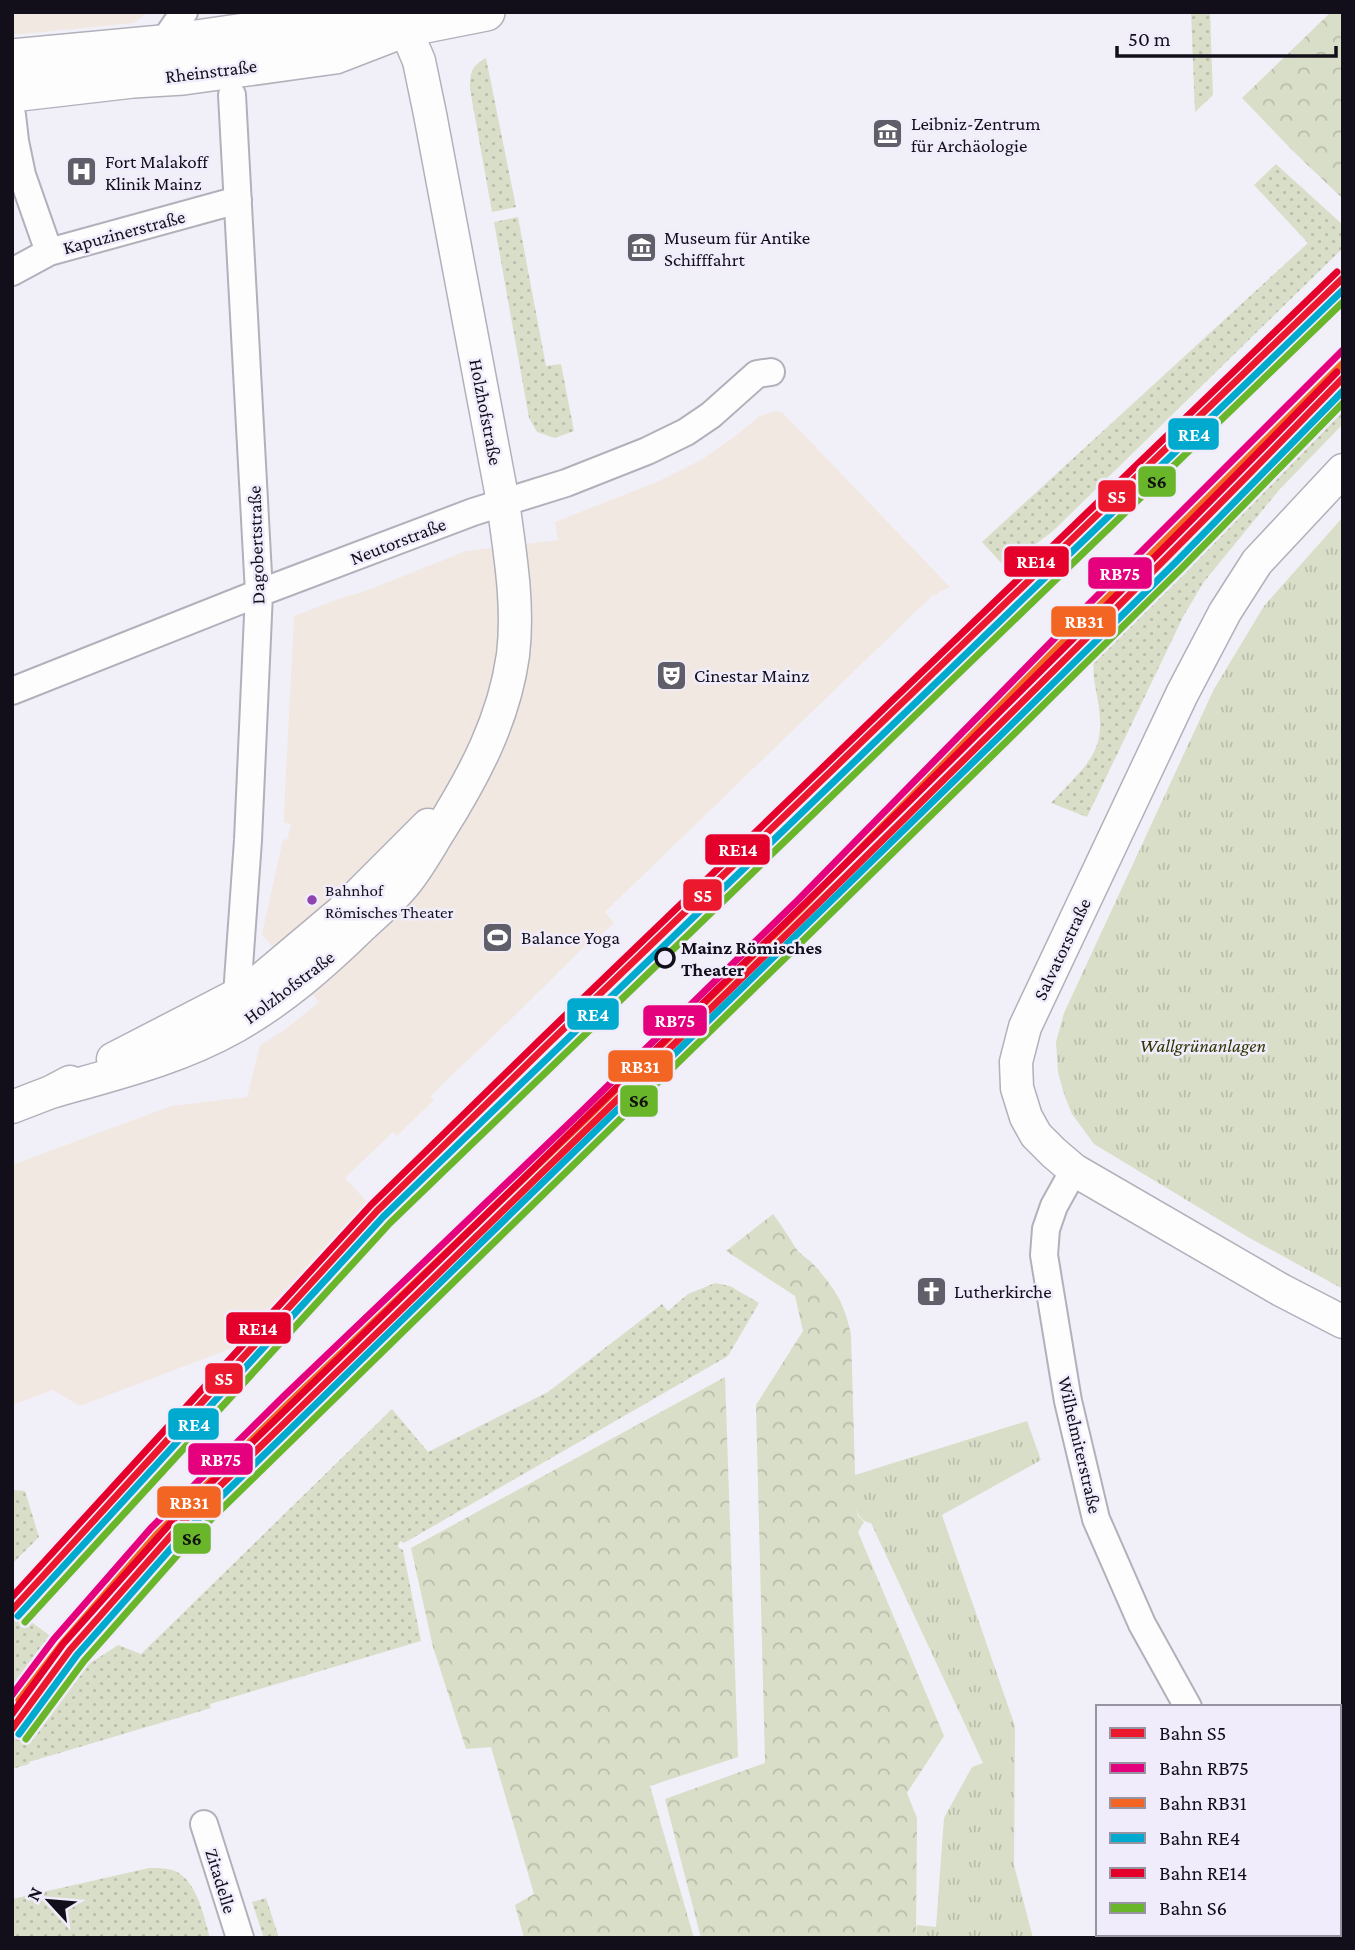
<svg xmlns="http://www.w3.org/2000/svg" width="1355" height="1950" viewBox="0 0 1355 1950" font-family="'Crimson Pro',serif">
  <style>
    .commercial { fill: #f2e8e2 }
    .grass { fill: url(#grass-dots) }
    .forest { fill: url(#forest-crowns) }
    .park { fill: url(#park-tufts) }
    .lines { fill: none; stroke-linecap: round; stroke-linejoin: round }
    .minor-casing { stroke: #b2b0ba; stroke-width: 30 }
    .tertiary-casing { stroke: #b2b0ba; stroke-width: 35 }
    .secondary-casing { stroke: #b2b0ba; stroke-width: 40 }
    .minor { stroke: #fdfdfe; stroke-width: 26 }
    .tertiary { stroke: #fdfdfe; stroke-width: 32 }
    .secondary { stroke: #fdfdfe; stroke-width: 37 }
    .rail-1-casing { stroke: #f0ecfb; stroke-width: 12 }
    .rail-2-casing { stroke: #f0ecfb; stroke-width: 12 }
    .rail-3-casing { stroke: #f0ecfb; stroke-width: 12 }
    .rail-4-casing { stroke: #f0ecfb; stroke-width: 12 }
    .rail-5-casing { stroke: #f0ecfb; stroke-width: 12 }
    .rail-6-casing { stroke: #f0ecfb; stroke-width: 12 }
    .rail-1 { stroke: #ec192e; stroke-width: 7 }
    .rail-2 { stroke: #e5007d; stroke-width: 7 }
    .rail-3 { stroke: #f26522; stroke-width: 7 }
    .rail-4 { stroke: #00a9ce; stroke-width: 7 }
    .rail-5 { stroke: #e4002b; stroke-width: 7 }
    .rail-6 { stroke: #69b62a; stroke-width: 7 }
    .bus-dot { fill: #8e44ad; stroke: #f0ecfb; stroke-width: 2.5 }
    .stop-dot { fill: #f0ecfb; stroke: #120f1b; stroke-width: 3.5 }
    .labels { text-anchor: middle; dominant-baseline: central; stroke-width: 5; stroke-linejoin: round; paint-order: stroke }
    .bus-label { font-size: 17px; fill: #120f1b; stroke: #f0ecfb; text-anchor: start }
    .street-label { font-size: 19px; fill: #120f1b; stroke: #f0ecfb }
    .poi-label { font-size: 19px; fill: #120f1b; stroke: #f0ecfb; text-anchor: start }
    .stop-label { font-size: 19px; font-weight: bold; fill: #120f1b; stroke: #f0ecfb; text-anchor: start }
    .park-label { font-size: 19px; font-style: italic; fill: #2e3500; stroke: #f0ecfb }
    .line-badge { stroke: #f0ecfb; stroke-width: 2.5 }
    .badge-label { font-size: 19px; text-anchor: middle; font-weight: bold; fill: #fff }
    .pale-badge-label { font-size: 19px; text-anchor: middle; font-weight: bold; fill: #111 }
  </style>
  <defs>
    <pattern id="grass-dots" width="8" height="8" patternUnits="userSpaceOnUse" patternTransform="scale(1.75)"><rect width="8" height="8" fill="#d9dec8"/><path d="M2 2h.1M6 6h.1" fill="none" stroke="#b9bdab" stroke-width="1.8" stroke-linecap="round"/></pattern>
    <pattern id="forest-crowns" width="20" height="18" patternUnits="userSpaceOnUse" patternTransform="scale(1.75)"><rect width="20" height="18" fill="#d9dec8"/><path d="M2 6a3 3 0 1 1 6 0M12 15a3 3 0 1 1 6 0" fill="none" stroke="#b9bdab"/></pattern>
    <pattern id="park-tufts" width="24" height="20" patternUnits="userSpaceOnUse" patternTransform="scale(1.75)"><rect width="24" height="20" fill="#d9dec8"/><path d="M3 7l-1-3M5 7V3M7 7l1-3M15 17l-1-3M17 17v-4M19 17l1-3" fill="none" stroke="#b9bdab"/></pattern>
  </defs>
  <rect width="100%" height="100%" fill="#f1f0f8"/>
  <path class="commercial" d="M 12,12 L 149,12 L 134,23 L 12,35 Z
    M 775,411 L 783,413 L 950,587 L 941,591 L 936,595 L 934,594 L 605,912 L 614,923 L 588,947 L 584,947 L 506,1024 L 450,1077 L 431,1096 L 434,1100 L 397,1136 L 393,1132 L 345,1178 L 372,1207 L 232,1348 L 80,1406 L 53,1390 L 12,1405 L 12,1165 L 171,1106 L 247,1097 L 260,1045 L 283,1031 L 319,1002 L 262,934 L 283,839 L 287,840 L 291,824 L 284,823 L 284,811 L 294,616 L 349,595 L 350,596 L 371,589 L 466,551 L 558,540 L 555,522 L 659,481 L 701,460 L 733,438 L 760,416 Z"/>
  <path class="grass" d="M 1191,12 L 1210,12 L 1213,95 L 1195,112 Z
    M 486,58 L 516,207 L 492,212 L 470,89 C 470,73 471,66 486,58 Z
    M 1276,164 L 1343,225 L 1343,248 L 1053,531 L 1005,567 L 982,542 L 1308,243 L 1254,185 Z
    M 518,217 L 546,366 L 561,364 L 574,431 L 555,438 L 537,432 L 529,418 L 494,222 Z
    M 1343,393 L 1343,424 L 1279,490 L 1203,583 L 1183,617 L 1087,817 L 1051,803 C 1063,790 1086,768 1093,754 C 1106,730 1098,704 1094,679 C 1093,672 1094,665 1093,658 L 1183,569 L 1262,473 Z
    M 715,1283 L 730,1286 L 759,1303 L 728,1356 L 404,1543 L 400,1541 L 398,1547 L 403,1550 L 421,1641 L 210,1704 L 211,1708 L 29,1762 L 29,1764 L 12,1769 L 12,1608 L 89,1664 L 118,1645 L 141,1654 L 392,1409 L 428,1452 L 548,1392 L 662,1304 L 668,1311 L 688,1294 Z
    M 12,1490 L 25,1491 L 39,1537 L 12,1564 Z
    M 149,1868 C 156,1868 165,1868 172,1870 C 196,1877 204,1916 210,1938 L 12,1938 L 12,1899 Z
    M 266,1898 L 279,1938 L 264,1938 L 252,1902 Z"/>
  <path class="forest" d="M 1331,12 L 1343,12 L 1343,199 L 1293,151 L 1242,98 Z
    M 773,1214 C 781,1225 788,1235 795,1247 C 799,1254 809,1259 815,1266 C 836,1290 844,1303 851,1334 L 856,1509 L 858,1516 L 864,1522 L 858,1532 L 944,1736 L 907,1793 L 917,1818 L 916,1938 L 701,1938 L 665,1799 L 765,1763 L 756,1405 L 803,1331 L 795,1296 L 726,1251 Z
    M 725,1377 L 738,1757 L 650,1786 L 694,1938 L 524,1938 L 515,1905 L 534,1894 L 491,1747 L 466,1749 L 433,1647 L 411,1548 Z"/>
  <path class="park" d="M 1343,517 L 1343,1289 L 1246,1236 L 1094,1144 L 1072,1114 L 1064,1094 L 1058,1072 L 1056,1042 L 1064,1013 L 1214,689 L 1264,606 Z
    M 1027,1421 L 1041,1460 L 942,1515 L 1015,1726 L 1014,1865 L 1033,1938 L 916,1938 L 917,1925 L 936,1927 L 944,1818 L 972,1767 L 983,1763 L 871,1523 C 850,1520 855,1491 855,1475 Z"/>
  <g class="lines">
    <defs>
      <path id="minor" d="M 162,44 L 184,12
        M 232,95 L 259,593 L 248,840 L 236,1009
        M 12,115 L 15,141 L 22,175 L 49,252
        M 12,272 L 49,252 L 238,200
        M 12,691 L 259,593 L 473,512 L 566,483 L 647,451 L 686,432 L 711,415 L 757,374 L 771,372
        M 1074,1170 L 1054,1206 L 1046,1229 L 1044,1255 L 1068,1401 L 1096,1519 L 1142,1624 L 1188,1707
        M 204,1824 L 240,1938
        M 1314,1934 L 1316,1938"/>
      <path id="tertiary" d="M 1343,470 L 1257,562 L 1225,612 L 1182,694 L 1025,1027 L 1016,1062 L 1017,1088 L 1026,1117 L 1036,1135 L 1054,1153 L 1074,1170 L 1281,1290 L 1343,1322
        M 113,1059 L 237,995 L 264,977 L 340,913 L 428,825
        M 51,1092 C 114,1074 178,1059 236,1026 C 282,1000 322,965 360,928 C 374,915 389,902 402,887 C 417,870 428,849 440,830 C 474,776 504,720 513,655 C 519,605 510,553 503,502 L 430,114 L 419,61 L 405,28
        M 12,1107 L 51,1092 L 70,1082"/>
      <path id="secondary" d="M 12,58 L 162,44 L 342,18 L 370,18 L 405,28
        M 12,93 L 133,79 L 183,76 L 335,55 L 405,28 L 486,12"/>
    </defs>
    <use href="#minor" class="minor-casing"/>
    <use href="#tertiary" class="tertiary-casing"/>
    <use href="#secondary" class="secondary-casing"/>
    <use href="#minor" class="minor"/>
    <use href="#tertiary" class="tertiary"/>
    <use href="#secondary" class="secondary"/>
    <defs>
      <path id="rail-1" d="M 12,1610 L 377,1211 L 550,1042 L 1343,278
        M 12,1729 L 70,1650 L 183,1522 C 571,1143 964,768 1343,378"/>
      <path id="rail-2" d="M 12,1695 L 54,1639 L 151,1528 L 284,1396 L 580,1113 L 798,900 L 1053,640 L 1343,350"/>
      <path id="rail-3" d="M 19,1700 L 61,1645 L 157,1534 L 290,1402 L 586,1119 L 804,906 L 1059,646 L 1343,363"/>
      <path id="rail-4" d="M 18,1616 L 383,1217 L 1343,290
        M 19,1734 L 77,1655 L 189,1528 L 1002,734 L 1176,562 L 1343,391"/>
      <path id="rail-5" d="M 12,1597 L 371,1205 L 544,1036 L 1337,272
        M 12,1714 L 63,1644 L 177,1516 C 565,1136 958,761 1337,372"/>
      <path id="rail-6" d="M 25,1622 L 390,1223 L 1343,302
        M 26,1739 L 84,1661 L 196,1534 L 1008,740 L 1182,568 L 1343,403"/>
    </defs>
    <use href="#rail-1" class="rail-1-casing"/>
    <use href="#rail-2" class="rail-2-casing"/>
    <use href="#rail-3" class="rail-3-casing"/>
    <use href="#rail-4" class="rail-4-casing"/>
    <use href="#rail-5" class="rail-5-casing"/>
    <use href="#rail-6" class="rail-6-casing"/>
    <use href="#rail-1" class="rail-1"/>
    <use href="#rail-2" class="rail-2"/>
    <use href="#rail-3" class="rail-3"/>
    <use href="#rail-4" class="rail-4"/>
    <use href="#rail-5" class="rail-5"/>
    <use href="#rail-6" class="rail-6"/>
  </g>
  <defs>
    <symbol id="museum-square" viewBox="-11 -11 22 22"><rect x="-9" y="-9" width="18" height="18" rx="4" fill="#605e68" stroke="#f0ecfb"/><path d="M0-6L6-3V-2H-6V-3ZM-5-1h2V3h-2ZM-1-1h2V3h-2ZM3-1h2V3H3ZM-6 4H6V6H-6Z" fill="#fff"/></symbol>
    <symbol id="hospital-square" viewBox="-11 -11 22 22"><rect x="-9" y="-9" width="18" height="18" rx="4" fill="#605e68" stroke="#f0ecfb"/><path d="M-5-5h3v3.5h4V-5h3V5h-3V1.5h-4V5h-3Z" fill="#fff"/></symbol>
    <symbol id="theatre-square" viewBox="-11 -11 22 22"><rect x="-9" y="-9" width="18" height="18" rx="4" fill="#605e68" stroke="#f0ecfb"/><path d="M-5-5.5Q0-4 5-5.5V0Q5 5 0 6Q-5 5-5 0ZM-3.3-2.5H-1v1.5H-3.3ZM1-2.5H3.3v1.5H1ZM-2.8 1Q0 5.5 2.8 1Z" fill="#fff"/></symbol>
    <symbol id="stadium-square" viewBox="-11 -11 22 22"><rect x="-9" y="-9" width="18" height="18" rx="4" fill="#605e68" stroke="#f0ecfb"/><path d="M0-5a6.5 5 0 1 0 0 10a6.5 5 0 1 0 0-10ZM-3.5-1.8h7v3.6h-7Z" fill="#fff"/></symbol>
    <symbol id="church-square" viewBox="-11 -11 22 22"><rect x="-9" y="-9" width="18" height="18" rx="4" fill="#605e68" stroke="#f0ecfb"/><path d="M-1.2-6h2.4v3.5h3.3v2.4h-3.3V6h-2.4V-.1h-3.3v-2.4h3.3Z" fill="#fff"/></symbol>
  </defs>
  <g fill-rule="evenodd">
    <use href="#museum-square" x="870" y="116" width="35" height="35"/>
    <use href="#hospital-square" x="64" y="154" width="35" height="35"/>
    <use href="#museum-square" x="624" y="230" width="35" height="35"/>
    <use href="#theatre-square" x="654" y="658" width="35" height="35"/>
    <use href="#stadium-square" x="480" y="920" width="35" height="35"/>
    <use href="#church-square" x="914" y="1274" width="35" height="35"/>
  </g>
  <circle class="bus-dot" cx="312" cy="900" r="6"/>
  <circle class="stop-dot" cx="665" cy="958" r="9"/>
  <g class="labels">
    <g class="bus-label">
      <text x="325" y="890">Bahnhof<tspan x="325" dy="22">Römisches Theater</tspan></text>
    </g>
    <g class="street-label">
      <text transform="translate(211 71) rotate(-7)">Rheinstraße</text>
      <text transform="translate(124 232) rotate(-15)">Kapuzinerstraße</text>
      <text transform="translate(486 412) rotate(79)">Holzhofstraße</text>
      <text transform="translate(398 541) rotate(-21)">Neutorstraße</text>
      <text transform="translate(256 545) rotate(-92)">Dagobertstraße</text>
      <text transform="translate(1062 949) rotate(-65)">Salvatorstraße</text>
      <text transform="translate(289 987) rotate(-37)">Holzhofstraße</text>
      <text transform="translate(1080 1445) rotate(77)">Wilhelmiterstraße</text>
      <text transform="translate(221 1881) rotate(73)">Zitadelle</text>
    </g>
    <g class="poi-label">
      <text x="911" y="123">Leibniz-Zentrum<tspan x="911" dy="22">für Archäologie</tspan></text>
      <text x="105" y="161">Fort Malakoff<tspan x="105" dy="22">Klinik Mainz</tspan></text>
      <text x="664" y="237">Museum für Antike<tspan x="664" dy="22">Schifffahrt</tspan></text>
      <text x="694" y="675">Cinestar Mainz</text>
      <text x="521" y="937">Balance Yoga</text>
      <text x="954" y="1291">Lutherkirche</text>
    </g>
    <g class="stop-label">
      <text x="681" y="947">Mainz Römisches<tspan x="681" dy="22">Theater</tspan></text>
    </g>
    <g class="park-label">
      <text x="1203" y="1045">Wallgrünanlagen</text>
    </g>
  </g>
  <g class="line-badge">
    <rect x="1167" y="417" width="53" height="34" rx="7" fill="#00a9ce"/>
    <rect x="1137" y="465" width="40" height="33" rx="7" fill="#69b62a"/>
    <rect x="1097" y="479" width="40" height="34" rx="7" fill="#ec192e"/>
    <rect x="1003" y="545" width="67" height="33" rx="7" fill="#e4002b"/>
    <rect x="1087" y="556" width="66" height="34" rx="7" fill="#e5007d"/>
    <rect x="1050" y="605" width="67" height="33" rx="7" fill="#f26522"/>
    <rect x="704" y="833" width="67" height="33" rx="7" fill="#e4002b"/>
    <rect x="682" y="878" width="41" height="34" rx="7" fill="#ec192e"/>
    <rect x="566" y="997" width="54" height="34" rx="7" fill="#00a9ce"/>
    <rect x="642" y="1004" width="66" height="33" rx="7" fill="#e5007d"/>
    <rect x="607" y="1049" width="67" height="34" rx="7" fill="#f26522"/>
    <rect x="619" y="1084" width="40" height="34" rx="7" fill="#69b62a"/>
    <rect x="225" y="1311" width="67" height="34" rx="7" fill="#e4002b"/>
    <rect x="204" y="1362" width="40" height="33" rx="7" fill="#ec192e"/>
    <rect x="167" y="1407" width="53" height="34" rx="7" fill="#00a9ce"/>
    <rect x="187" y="1442" width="67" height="34" rx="7" fill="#e5007d"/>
    <rect x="156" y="1485" width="66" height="34" rx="7" fill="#f26522"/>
    <rect x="172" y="1522" width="40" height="33" rx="7" fill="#69b62a"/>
  </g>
  <g class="badge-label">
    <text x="1194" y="441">RE4</text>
    <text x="1117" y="503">S5</text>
    <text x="1036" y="568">RE14</text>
    <text x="1120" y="580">RB75</text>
    <text x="1084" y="628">RB31</text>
    <text x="738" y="856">RE14</text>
    <text x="703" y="902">S5</text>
    <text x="593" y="1021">RE4</text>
    <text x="675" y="1027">RB75</text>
    <text x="640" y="1073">RB31</text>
    <text x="258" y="1335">RE14</text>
    <text x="224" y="1385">S5</text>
    <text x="194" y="1431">RE4</text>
    <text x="221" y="1466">RB75</text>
    <text x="189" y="1509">RB31</text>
  </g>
  <g class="pale-badge-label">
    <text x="1157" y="488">S6</text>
    <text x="639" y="1107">S6</text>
    <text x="192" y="1545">S6</text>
  </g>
  <rect width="1355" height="1950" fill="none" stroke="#120f1b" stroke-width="28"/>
  <rect x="1096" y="1705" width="245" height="231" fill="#f0ecfb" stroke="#9794a1" stroke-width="2"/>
  <rect x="1110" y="1728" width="35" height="10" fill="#ec192e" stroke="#9794a1" stroke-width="2"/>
  <text x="1159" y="1740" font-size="21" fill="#120f1b">Bahn S5</text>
  <rect x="1110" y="1763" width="35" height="10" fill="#e5007d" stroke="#9794a1" stroke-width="2"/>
  <text x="1159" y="1775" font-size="21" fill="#120f1b">Bahn RB75</text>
  <rect x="1110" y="1798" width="35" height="10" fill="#f26522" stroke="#9794a1" stroke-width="2"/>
  <text x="1159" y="1810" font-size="21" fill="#120f1b">Bahn RB31</text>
  <rect x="1110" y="1833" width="35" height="10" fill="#00a9ce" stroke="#9794a1" stroke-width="2"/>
  <text x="1159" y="1845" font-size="21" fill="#120f1b">Bahn RE4</text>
  <rect x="1110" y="1868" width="35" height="10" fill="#e4002b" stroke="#9794a1" stroke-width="2"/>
  <text x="1159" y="1880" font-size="21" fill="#120f1b">Bahn RE14</text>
  <rect x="1110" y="1903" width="35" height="10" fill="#69b62a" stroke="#9794a1" stroke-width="2"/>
  <text x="1159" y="1915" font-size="21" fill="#120f1b">Bahn S6</text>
  <g transform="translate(49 1901) rotate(296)" stroke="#f0ecfb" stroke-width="5" paint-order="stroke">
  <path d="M0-5L12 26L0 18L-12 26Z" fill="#120f1b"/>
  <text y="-10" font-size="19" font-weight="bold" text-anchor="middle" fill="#120f1b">N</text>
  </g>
  <path d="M1117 46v10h219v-10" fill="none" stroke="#120f1b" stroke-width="3.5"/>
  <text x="1128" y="46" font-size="21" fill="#120f1b" stroke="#f0ecfb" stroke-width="5" paint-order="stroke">50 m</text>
</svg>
